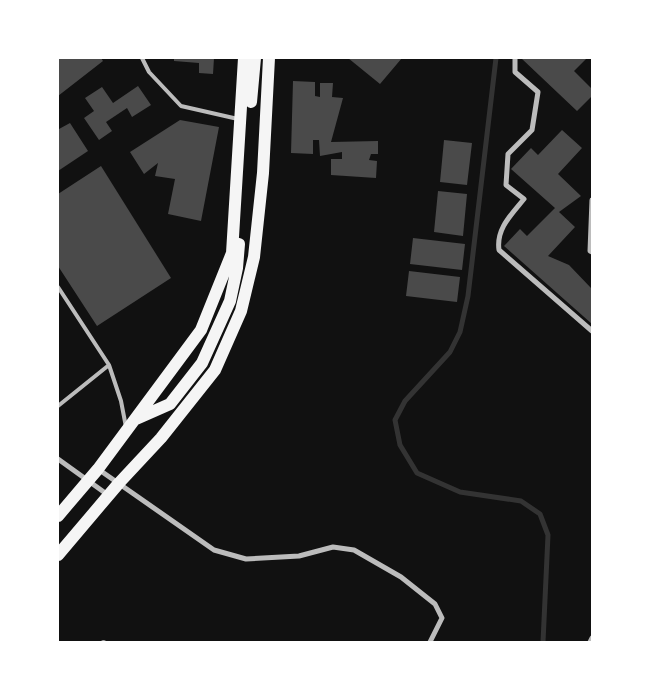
<svg xmlns="http://www.w3.org/2000/svg" width="650" height="700" viewBox="0 0 650 700" font-family="Lato,sans-serif">
  <style>
    .lines { fill: none; stroke-linecap: round; stroke-linejoin: round }
    .stream { stroke: #333; stroke-width: 5 }
    .building { fill: #4a4a4a }
    .service { stroke: #bcbcbc; stroke-width: 4 }
    .minor { stroke: #bcbcbc; stroke-width: 5 }
    .primary { stroke: #f5f5f5; stroke-width: 12 }
    .rail { stroke: #9a9a9a; stroke-width: 4 }
  </style>
  <rect width="100%" height="100%" fill="#111"/>
  <g class="lines">
    <path class="stream" d="M 496,58 L 468,296 L 460,332 L 450,352 L 405,401 L 395,420 L 400,445 L 417,473 L 460,492 L 521,501 L 540,514 L 548,535 L 543,642"/>
  </g>
  <path class="building" d="M 58,58 L 101,58 L 103,61 L 58,96 Z
    M 174,58 L 214,58 L 213,74 L 199,73 L 199,63 L 174,61 Z
    M 348,58 L 402,58 L 380,84 Z
    M 521,58 L 587,58 L 574,71 L 592,89 L 592,96 L 577,111 Z
    M 293,81 L 315,82 L 315,96 L 320,97 L 320,83 L 333,83 L 332,97 L 343,98 L 331,142 L 378,141 L 378,154 L 371,154 L 369,160 L 377,161 L 376,178 L 331,175 L 331,159 L 342,159 L 342,152 L 320,156 L 319,140 L 313,140 L 313,154 L 291,153 Z
    M 138,86 L 151,105 L 132,117 L 127,108 L 106,122 L 112,131 L 99,140 L 84,118 L 94,111 L 85,98 L 102,87 L 113,103 Z
    M 180,120 L 219,127 L 201,221 L 168,214 L 175,179 L 155,176 L 158,163 L 144,174 L 130,152 Z
    M 70,123 L 88,151 L 58,171 L 58,127 L 59,129 Z
    M 562,130 L 582,148 L 558,174 L 581,196 L 559,212 L 575,227 L 548,256 L 569,265 L 591,288 L 592,287 L 592,324 L 504,246 L 520,229 L 527,236 L 555,208 L 511,169 L 531,148 L 538,155 Z
    M 444,140 L 472,143 L 467,185 L 440,182 Z
    M 101,166 L 171,278 L 97,326 L 58,266 L 58,194 Z
    M 438,191 L 467,194 L 463,236 L 434,232 Z
    M 413,238 L 465,244 L 462,270 L 410,264 Z
    M 409,271 L 460,277 L 457,302 L 406,296 Z"/>
  <g class="lines">
    <path class="service" d="M 142,58 L 149,72 L 181,106 L 238,119
      M 58,287 L 109,365 L 121,401 L 126,427
      M 58,406 L 109,365"/>
    <path class="minor" d="M 515,58 L 515,72 L 538,92 L 532,130 L 508,154 L 506,185 L 524,199 C 511,215 496,229 499,250 L 592,331
      M 592,200 L 590,251 L 592,252
      M 58,459 L 108,495
      M 98,469 L 214,550 L 246,559 L 299,556 L 333,547 L 354,550 L 401,577 L 435,604 L 442,618 L 430,642
      M 590,642 L 592,638"/>
    <path class="primary" d="M 251,102 L 255,58
      M 136,419 L 170,404 L 202,363 L 230,301 L 237,268 L 239,244
      M 58,516 L 98,469 L 201,330 L 232,253 L 244,58
      M 58,555 L 119,483 L 161,438 L 215,370 L 241,311 L 254,257 L 263,173 L 269,58"/>
    <path class="rail" d="M 103,642 L 104,642"/>
  </g>
  <rect width="650" height="700" fill="none" stroke="#ffffff" stroke-width="118"/>
</svg>
